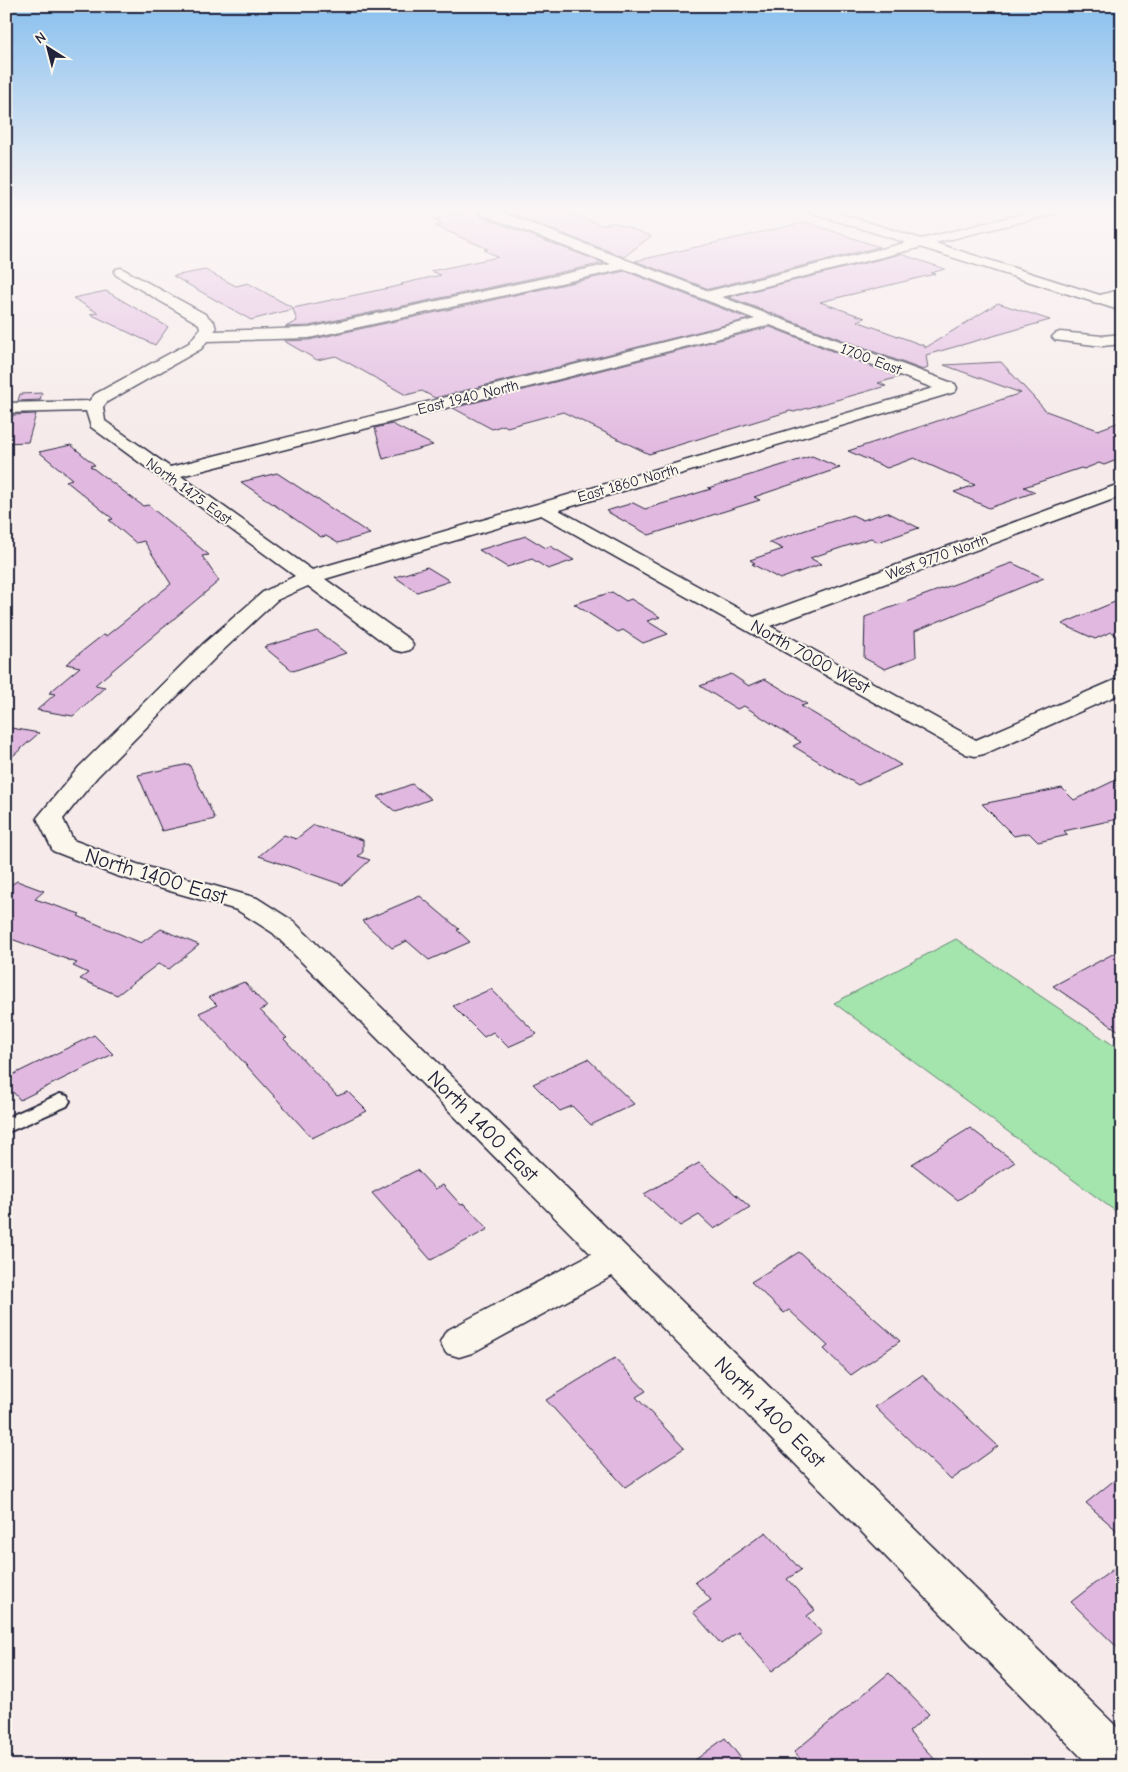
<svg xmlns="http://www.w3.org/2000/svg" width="1128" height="1772" viewBox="0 0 1128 1772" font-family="'Comic Neue',sans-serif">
	<rect width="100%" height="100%" fill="#f6eaea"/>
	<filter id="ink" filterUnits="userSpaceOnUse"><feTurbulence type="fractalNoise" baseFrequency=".02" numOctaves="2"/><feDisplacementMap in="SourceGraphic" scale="10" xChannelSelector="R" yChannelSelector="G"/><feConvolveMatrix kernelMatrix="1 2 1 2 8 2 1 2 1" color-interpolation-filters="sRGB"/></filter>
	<g filter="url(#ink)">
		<path fill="#a4e4ad" stroke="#638374" d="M956,939L1122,1051V1216L834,1003Z"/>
		<g fill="#e1b8e0" stroke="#22223b">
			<path d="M498,209H558L602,225L614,222L651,236L624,257Z"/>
			<path d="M477,210L480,216L604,263L309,326L285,327L297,321L293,309L251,320L173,276L205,270L236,286L248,283L293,308L403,285L401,284L441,275L431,271L498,257L484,250L488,249L435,226L442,225L437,223L441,222L434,219Z"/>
			<path d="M806,222L879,247L709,289L635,261Z"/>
			<path d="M901,254L945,269L931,273L935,274L820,302L865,318L857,321L925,346V348L998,303L1050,320L926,355L928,368L923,370L728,297Z"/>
			<path d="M625,271L749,319L435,398L422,391L406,395L336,356L317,360L284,341L309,340Z"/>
			<path d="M106,291L168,327L155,345L90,314L98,313L73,298Z"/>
			<path d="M770,327L899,377L878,383L886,386L794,412L790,411L649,454L563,412L507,427L504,425L492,429L453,408Z"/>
			<path d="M1001,362L1046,411L1098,430L1122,421V458L1104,465L1099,463L1084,469L1081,468L1024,487L1035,492L989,508L954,492L975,485L914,458L887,468L848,451L1021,393L944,365Z"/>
			<path d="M42,393L40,400L18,401L20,394Z"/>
			<path d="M36,414L28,442L6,443V433L13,415Z"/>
			<path d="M392,424L433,445L383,459L375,428Z"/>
			<path d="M71,445L95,465L90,466L143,506L148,505L209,555L202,556L219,581L95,685L105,687L73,716L37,710L55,694L49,693L80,667L66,664L103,635L106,636L171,584L144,541L136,543L109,520L113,519L66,481L72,479L39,452Z"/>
			<path d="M812,456L840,468L754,497L760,500L649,535L606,511L633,503L645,509L711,489L708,488Z"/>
			<path d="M277,473L349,520L370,534L338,543L326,536L321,537L241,482Z"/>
			<path d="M887,512L919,528L878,542L871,538L810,558L821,564L780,579L752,564L755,563L750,560L783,549L769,542L852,515L863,520Z"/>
			<path d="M526,536L546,548L550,546L574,560L548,569L532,559L507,567L479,550Z"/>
			<path d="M1012,563L1044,578L915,631L916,657L885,669L864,658L865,617Z"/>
			<path d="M427,567L450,581L417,592L395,577Z"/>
			<path d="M612,592L626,601L631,599L660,617L647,621L668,634L643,643L623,630L618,632L574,604Z"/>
			<path d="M1122,599V637L1111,632L1095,639L1062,624Z"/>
			<path d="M317,631L346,653L293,671L264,647Z"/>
			<path d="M731,674L749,686L765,679L807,704L801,706L901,765L858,785L793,746L801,742L744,706L737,709L700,686Z"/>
			<path d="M6,727L39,733L6,762Z"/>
			<path d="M189,764L215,819L162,831L138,775Z"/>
			<path d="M1122,777V818L1064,831L1068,835L1038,842L1029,833L1014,836L982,804L1062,788L1074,800Z"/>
			<path d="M412,784L431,799L396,812L377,797Z"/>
			<path d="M314,825L363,840V852L358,856L370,860L343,885L259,856L284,835L296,839Z"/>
			<path d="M17,881L44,891L35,899L80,914L78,916L141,943L161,929L199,945L169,969L158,964L117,995L80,979L88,973L73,966L77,963L6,937V888Z"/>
			<path d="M420,896L459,929L457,930L470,942L429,960L407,941L392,948L362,921Z"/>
			<path d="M1122,949V1033L1053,986Z"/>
			<path d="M244,982L267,1007L260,1010L287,1038L284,1039L337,1096L348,1092L367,1111L312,1138L199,1013L217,1005L209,997Z"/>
			<path d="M491,989L537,1034L508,1047L493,1032L484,1037L453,1006Z"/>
			<path d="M94,1035L113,1054L20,1100L6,1084V1078Z"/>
			<path d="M588,1059L634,1104L591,1125L572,1106L560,1111L533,1084Z"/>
			<path d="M970,1128L1015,1162L958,1200L912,1164Z"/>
			<path d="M699,1163L750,1207L714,1229L699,1215L680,1226L644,1194Z"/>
			<path d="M417,1170L435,1189L443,1185L461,1205L464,1204L488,1229L431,1260L372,1193Z"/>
			<path d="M799,1252L900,1341L851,1375L824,1349L828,1346L789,1310L784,1313L751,1282Z"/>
			<path d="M615,1358L646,1391L636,1397L684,1448L625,1487L546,1400Z"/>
			<path d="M922,1375L998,1446L951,1480L875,1407Z"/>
			<path d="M1122,1474V1535L1086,1503Z"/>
			<path d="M766,1532L801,1570L787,1579L815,1610L807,1616L822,1633L772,1671L738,1632L721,1644L693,1612L711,1600L695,1582Z"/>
			<path d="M1122,1562V1652L1071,1602Z"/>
			<path d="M889,1673L929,1714L909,1732L941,1766H806L794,1752Z"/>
			<path d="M725,1738L747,1766H687Z"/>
		</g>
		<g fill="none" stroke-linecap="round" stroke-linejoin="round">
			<defs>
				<path id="lane" d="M60,1094L67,1096L70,1101L67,1106L6,1133V1118Z"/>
				<g id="street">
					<path d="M480,209H492L709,291L921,239L926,240L928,243L926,246L722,297L955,384L957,388L955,392L559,510L754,617L1122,483V496L770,626L976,740L1122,677V693L984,754L975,756L966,754L541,515L325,579L410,640L413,645L410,650L402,652L394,650L308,586L277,600L219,654L97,777L63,819L73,840L137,864L257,898L293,921L1122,1732V1766H1090L612,1276L472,1353L459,1357L446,1353L440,1342L446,1331L591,1254L273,933L237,910L117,876L53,851L37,818L79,767L203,644L263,592L295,576L91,427L86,411L6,413V403L89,401L95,394L189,343L200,329L199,324L116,275L114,272L116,269L121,268L205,314L214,322L216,329L214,331L309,328L611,264L481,214L479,211ZM625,269L755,319L170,467L105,421L103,407L107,402L201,349L207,341L309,338ZM770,325L933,388L312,570L181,476Z"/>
					<path d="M1122,289V298L1098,304L1093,303L1091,300L1093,297Z"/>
					<path d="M1060,332L1102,336L1122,334V344L1102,346L1055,340L1052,337L1055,334Z"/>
				</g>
				<path id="secondary" d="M807,209H826L921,239L1042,209H1064L1062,212L935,243L1122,302V311L809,212Z"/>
			</defs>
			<use href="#lane" stroke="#22223b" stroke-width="4"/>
			<use href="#street" stroke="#22223b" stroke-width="3"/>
			<use href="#secondary" stroke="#22223b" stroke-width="3"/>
			<use href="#lane" fill="#fbf7ec" fill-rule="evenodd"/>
			<use href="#street" fill="#fbf7ec" fill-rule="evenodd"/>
			<use href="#secondary" fill="#fbf7ec" fill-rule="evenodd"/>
		</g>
	</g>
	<linearGradient id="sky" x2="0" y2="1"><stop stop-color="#88bfee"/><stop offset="0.46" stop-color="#fbf6f6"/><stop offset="1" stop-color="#fbf6f6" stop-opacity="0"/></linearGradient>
	<rect width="1128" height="457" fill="url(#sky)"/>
	<g text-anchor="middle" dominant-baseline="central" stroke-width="4" stroke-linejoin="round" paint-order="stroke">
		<g font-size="15" fill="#22223b" stroke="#fbf7ec">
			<text transform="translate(871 359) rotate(21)">1700 East</text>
			<text transform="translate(468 397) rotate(-14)">East 1940 North</text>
			<text transform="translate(628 483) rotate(-16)">East 1860 North</text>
			<text transform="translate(189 491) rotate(36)">North 1475 East</text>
			<text transform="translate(937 557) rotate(-20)">West 9770 North</text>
		</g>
		<g font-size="18" fill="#22223b" stroke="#fbf7ec">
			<text transform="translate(810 657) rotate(29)">North 7000 West</text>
		</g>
		<g font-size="21" fill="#22223b" stroke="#fbf7ec">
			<text transform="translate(156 876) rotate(17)">North 1400 East</text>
			<text transform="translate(483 1126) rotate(45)">North 1400 East</text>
			<text transform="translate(770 1412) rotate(45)">North 1400 East</text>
		</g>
	</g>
	<rect width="1128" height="1772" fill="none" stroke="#fbf7ec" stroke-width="25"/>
	<rect x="12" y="12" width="1103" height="1747" fill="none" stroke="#22223b" stroke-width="2" filter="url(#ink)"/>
	<g transform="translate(48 48) rotate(324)" stroke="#fbf7ec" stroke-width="4" paint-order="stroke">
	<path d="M0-4L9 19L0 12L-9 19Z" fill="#22223b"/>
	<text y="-8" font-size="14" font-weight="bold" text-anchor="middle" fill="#22223b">N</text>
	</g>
</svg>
